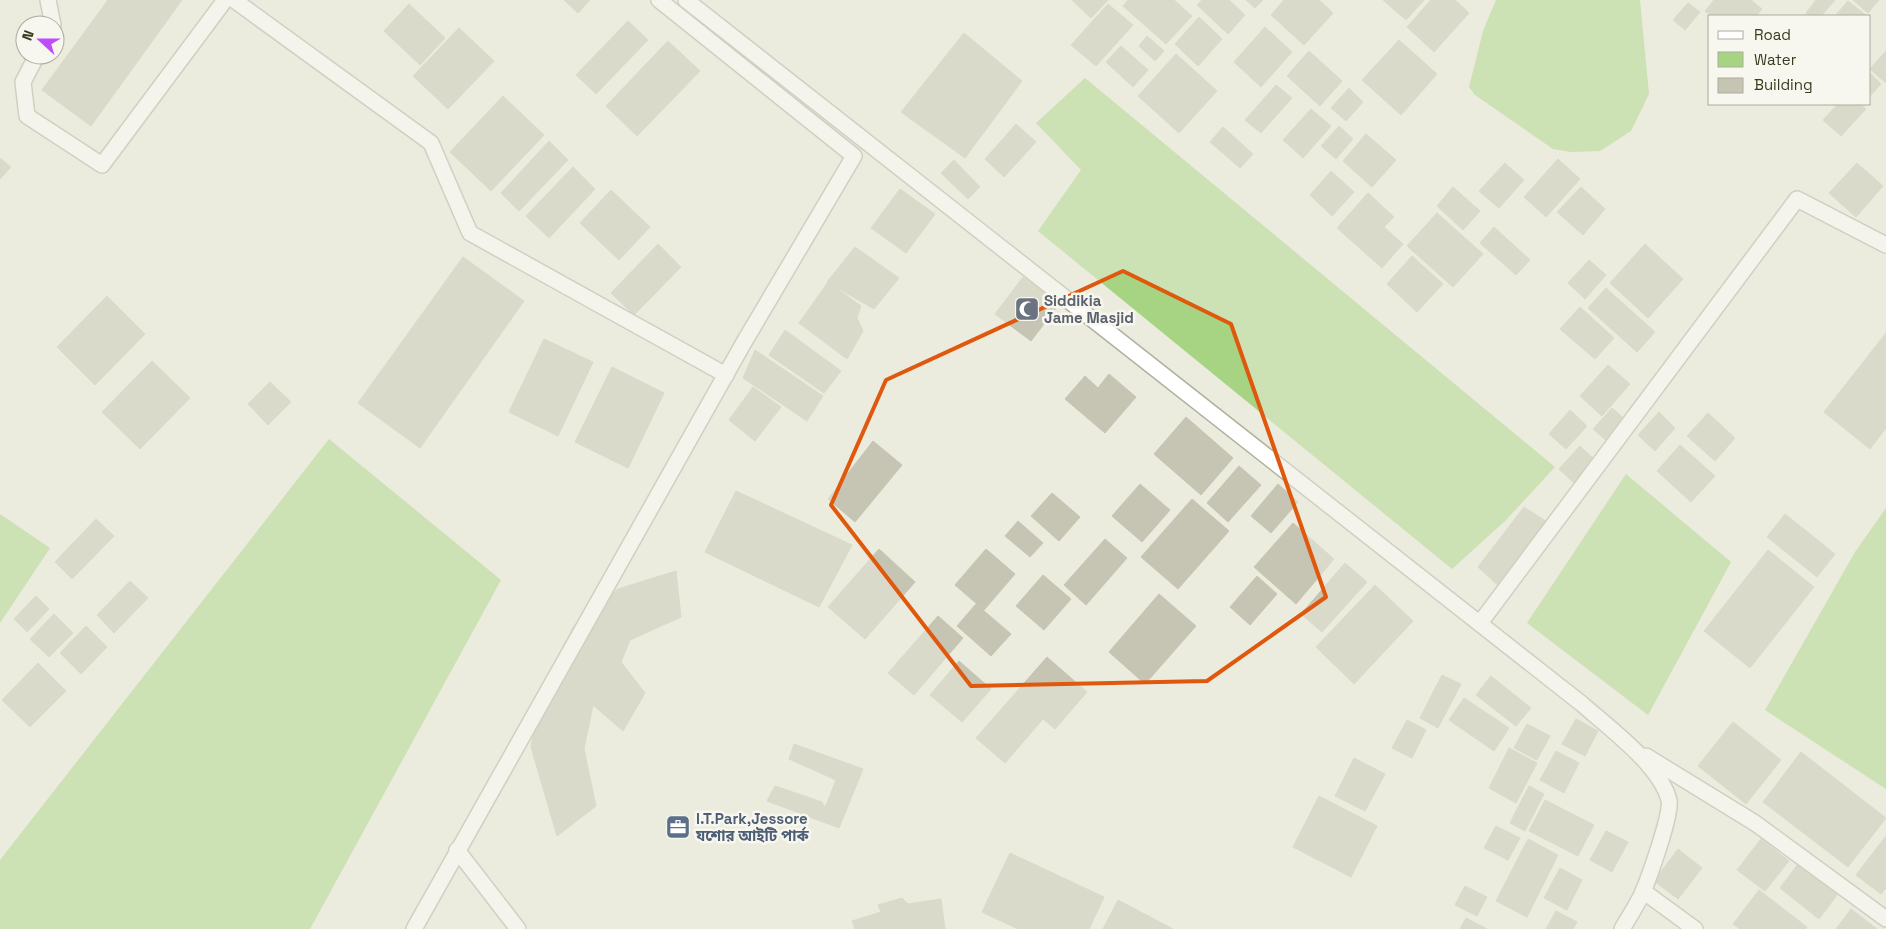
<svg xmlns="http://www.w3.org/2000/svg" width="1886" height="929" viewBox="0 0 1886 929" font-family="'Space Grotesk','Noto Sans Bengali',sans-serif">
	<rect width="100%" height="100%" fill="#ebebde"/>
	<g fill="#a6d482">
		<path d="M1496,0H1640L1649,94L1631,131L1600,151L1571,152L1553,149L1475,95L1469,87L1483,31Z"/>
		<path d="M1085,78L1555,467L1505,521L1452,569L1038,231L1081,170L1036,123Z"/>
		<path d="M329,439L501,580L310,929H0V860Z"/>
		<path d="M1626,474L1731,562L1648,715L1527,623Z"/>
		<path d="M1886,508V789L1765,710L1855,552Z"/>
		<path d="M0,514L50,548L0,623Z"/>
	</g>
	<g fill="#c6c5b4" stroke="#c5c5b0">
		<path d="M108,0H182L91,126L42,90Z"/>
		<path d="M564,0H590L578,13Z"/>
		<path d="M1072,0H1108L1091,18Z"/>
		<path d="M1128,0H1174L1192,16L1166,44L1123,6Z"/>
		<path d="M1202,0H1229L1245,15L1228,34L1197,5Z"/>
		<path d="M1246,0H1263L1255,8Z"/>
		<path d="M1284,0H1319L1333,13L1304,45L1271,15Z"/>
		<path d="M1383,0H1424L1406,20Z"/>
		<path d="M1431,0H1455L1469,13L1434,52L1407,27Z"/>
		<path d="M1714,0H1751L1762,9L1756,16H1712L1705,11Z"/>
		<path d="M1816,0H1835L1821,16H1810L1806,13Z"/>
		<path d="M1853,0H1879L1868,13Z"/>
		<path d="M1848,1L1867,16H1835Z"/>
		<path d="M1688,3L1700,12L1685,30L1673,20Z"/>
		<path d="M409,4L445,38L420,65L384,31Z"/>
		<path d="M1108,4L1133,25L1096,66L1071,45Z"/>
		<path d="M1199,17L1222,39L1198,66L1175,44Z"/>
		<path d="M628,21L648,40L596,94L576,75Z"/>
		<path d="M1265,27L1292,52L1261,87L1234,62Z"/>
		<path d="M459,28L494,61L448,109L413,76Z"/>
		<path d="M964,33L1022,81L965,158L901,112Z"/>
		<path d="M1147,36L1164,51L1155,61L1139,46Z"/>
		<path d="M1399,40L1437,74L1401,115L1362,80Z"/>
		<path d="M668,41L700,71L637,136L606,106Z"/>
		<path d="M1121,46L1148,70L1133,87L1106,62Z"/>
		<path d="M1309,51L1342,81L1320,106L1287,76Z"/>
		<path d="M1886,51V83L1870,69Z"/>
		<path d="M1176,54L1217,91L1179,133L1138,96Z"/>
		<path d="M1870,73L1881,84L1870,96Z"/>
		<path d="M1276,85L1292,98L1261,133L1245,120Z"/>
		<path d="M1349,88L1363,102L1346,121L1331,108Z"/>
		<path d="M503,96L544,135L491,191L450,152Z"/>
		<path d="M1838,104H1860L1866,109L1841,136L1823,120Z"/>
		<path d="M1311,109L1331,126L1303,158L1283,140Z"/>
		<path d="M1016,124L1036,142L1004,177L985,159Z"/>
		<path d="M1339,126L1353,139L1336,159L1321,146Z"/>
		<path d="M1223,127L1253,154L1240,168L1210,142Z"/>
		<path d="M1366,134L1396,160L1372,187L1343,161Z"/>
		<path d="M549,141L568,160L519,211L501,193Z"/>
		<path d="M0,158L11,167L0,179Z"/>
		<path d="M1558,159L1580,179L1546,217L1524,197Z"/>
		<path d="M954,160L980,187L968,199L941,173Z"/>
		<path d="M1505,163L1524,180L1499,208L1479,191Z"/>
		<path d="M1857,163L1883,186L1856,217L1829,193Z"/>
		<path d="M573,167L595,189L549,238L526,216Z"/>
		<path d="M1331,171L1354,192L1332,216L1310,195Z"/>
		<path d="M1453,187L1480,211L1463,230L1437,206Z"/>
		<path d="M1581,187L1605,209L1583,235L1557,212Z"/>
		<path d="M900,189L935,214L906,253L871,228Z"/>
		<path d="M611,190L650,227L619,260L580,223Z"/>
		<path d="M1368,193L1394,217L1384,227L1403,244L1382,268L1337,228Z"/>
		<path d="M1437,213L1483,254L1453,287L1407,246Z"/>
		<path d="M1494,227L1530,260L1516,275L1480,243Z"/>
		<path d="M658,244L681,267L634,315L611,293Z"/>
		<path d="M1645,244L1683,279L1648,318L1610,283Z"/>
		<path d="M855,247L899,278L874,309L827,282Z"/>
		<path d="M1412,256L1443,284L1417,312L1387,284Z"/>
		<path d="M463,257L524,301L420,448L358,403Z"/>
		<path d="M1589,260L1606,275L1585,299L1568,283Z"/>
		<path d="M1023,277L1059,304L1031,341L995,314Z"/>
		<path d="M828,282L861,306L857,318L863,331L847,359L799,323Z"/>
		<path d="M1606,288L1655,332L1637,352L1588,308Z"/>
		<path d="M107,296L145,334L95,385L57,347Z"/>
		<path d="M1580,307L1614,338L1595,359L1560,329Z"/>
		<path d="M785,330L841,371L824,393L769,355Z"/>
		<path d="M1886,333V428L1870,449L1824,412Z"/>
		<path d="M544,339L593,362L558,436L509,412Z"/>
		<path d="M755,350L823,396L807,421L743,378Z"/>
		<path d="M152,361L190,398L140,449L102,412Z"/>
		<path d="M1608,365L1630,384L1602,416L1580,396Z"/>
		<path d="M612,367L664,393L628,468L575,442Z"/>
		<path d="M1109,374L1136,397L1105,433L1065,399L1085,376L1098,388Z"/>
		<path d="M270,382L291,402L268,425L248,404Z"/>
		<path d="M753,387L781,407L755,441L729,420Z"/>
		<path d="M1612,408L1627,421L1608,442L1593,429Z"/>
		<path d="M1570,410L1587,426L1566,449L1549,434Z"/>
		<path d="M1659,412L1675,428L1655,451L1638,435Z"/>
		<path d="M1708,413L1735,438L1715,461L1687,436Z"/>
		<path d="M1186,417L1233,458L1201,495L1154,454Z"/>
		<path d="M873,441L902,465L855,522L828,499Z"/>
		<path d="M1680,445L1715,476L1691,502L1657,471Z"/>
		<path d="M1580,446L1597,462L1576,485L1559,469Z"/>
		<path d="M1239,466L1261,485L1228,522L1207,503Z"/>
		<path d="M1140,484L1170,510L1142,542L1112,516Z"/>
		<path d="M1278,484L1298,502L1271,533L1251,516Z"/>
		<path d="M736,491L852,545L819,607L705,552Z"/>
		<path d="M1052,493L1080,517L1059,541L1031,516Z"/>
		<path d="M1192,499L1229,531L1178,589L1141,557Z"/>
		<path d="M1524,507L1549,523L1501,588L1478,567Z"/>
		<path d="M1785,514L1835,554L1817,577L1767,537Z"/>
		<path d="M96,519L114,536L72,579L55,562Z"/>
		<path d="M1018,521L1043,543L1030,557L1005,536Z"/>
		<path d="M1293,523L1334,559L1296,604L1254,567Z"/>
		<path d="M1105,539L1127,558L1086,605L1064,585Z"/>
		<path d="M879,549L915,582L865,639L828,607Z"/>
		<path d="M986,549L1015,574L984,610L955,585Z"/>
		<path d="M1768,550L1814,587L1750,668L1704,631Z"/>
		<path d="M1345,563L1367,582L1322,632L1301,614Z"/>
		<path d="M676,571L681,617L630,640L621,662L645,693L623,731L593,705L584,749L596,806L557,836L531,747L540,691L574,626L618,589Z"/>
		<path d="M1043,575L1071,599L1044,630L1016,606Z"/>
		<path d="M1257,576L1277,594L1250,625L1230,607Z"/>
		<path d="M130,581L148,598L114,633L97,615Z"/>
		<path d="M1375,585L1413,621L1354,684L1316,647Z"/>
		<path d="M1159,594L1196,626L1145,684L1109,652Z"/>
		<path d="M36,596L49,609L27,632L14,619Z"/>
		<path d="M976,604L1011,634L991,656L957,626Z"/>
		<path d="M54,614L73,633L49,657L30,639Z"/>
		<path d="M938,616L963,638L914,695L888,673Z"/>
		<path d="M86,626L107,647L81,674L60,653Z"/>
		<path d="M1047,657L1087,692L1055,729L1043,719L1005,763L976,738Z"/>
		<path d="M959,661L991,689L962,722L930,695Z"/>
		<path d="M38,663L66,691L30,727L2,700Z"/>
		<path d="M1442,675L1461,684L1438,728L1420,718Z"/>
		<path d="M1491,676L1531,708L1516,726L1476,695Z"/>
		<path d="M1464,698L1509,728L1494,751L1449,720Z"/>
		<path d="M1576,719L1598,731L1585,756L1562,744Z"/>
		<path d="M1407,720L1426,730L1412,758L1392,748Z"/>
		<path d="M1733,722L1781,760L1746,804L1698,766Z"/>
		<path d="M1527,724L1550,736L1537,760L1514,748Z"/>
		<path d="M794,744L863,769L839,828L767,801L775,786L822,802L825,808L836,780L789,759Z"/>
		<path d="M1509,748L1537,763L1516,803L1489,788Z"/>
		<path d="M1556,751L1579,763L1564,793L1540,780Z"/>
		<path d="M1801,752L1886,818L1848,867L1763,802Z"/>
		<path d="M1354,758L1385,774L1365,811L1335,796Z"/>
		<path d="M1529,786L1544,794L1525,831L1510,823Z"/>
		<path d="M1319,796L1377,826L1351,877L1293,847Z"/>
		<path d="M1545,800L1594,825L1578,856L1529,831Z"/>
		<path d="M1496,826L1520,838L1508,860L1484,848Z"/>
		<path d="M1606,831L1628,842L1612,872L1590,860Z"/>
		<path d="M1886,836V888L1881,894L1856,875Z"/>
		<path d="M1528,839L1558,855L1527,917L1496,901Z"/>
		<path d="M1761,839L1789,861L1765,891L1737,870Z"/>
		<path d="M1678,849L1702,868L1678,899L1654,881Z"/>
		<path d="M1010,853L1104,897L1089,929H1018L982,912Z"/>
		<path d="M1798,864L1837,895L1819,919L1780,888Z"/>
		<path d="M1560,868L1582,880L1567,910L1544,898Z"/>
		<path d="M1465,886L1487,897L1477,916L1455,905Z"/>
		<path d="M1759,890L1807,927L1806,929H1740L1733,924Z"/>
		<path d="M902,898L908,904L941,899L945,929H855L852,921L881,912L878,905Z"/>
		<path d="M1118,900L1173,929H1103Z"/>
		<path d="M1851,909L1877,929H1836Z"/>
		<path d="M1556,911L1577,922L1573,929H1546Z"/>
		<path d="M1466,918L1487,929H1460Z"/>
	</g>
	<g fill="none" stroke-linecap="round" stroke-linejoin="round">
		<defs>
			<g id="minor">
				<path d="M48,0L53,25"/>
				<path d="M234,0L431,143L470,233L726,375"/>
				<path d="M686,0L1582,704C1609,728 1660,765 1669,800C1672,814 1649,877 1643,892C1637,905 1629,917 1622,929"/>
				<path d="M37,55L23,82L27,116L102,165L225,0"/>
				<path d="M1480,623L1797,199L1886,245"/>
				<path d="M1646,756L1755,823L1886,919"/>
				<path d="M457,850L518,929"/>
				<path d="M1643,891L1695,929"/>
				<path d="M414,929L743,344L854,156L659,0"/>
			</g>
		</defs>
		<use href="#minor" stroke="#aeb09d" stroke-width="18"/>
		<use href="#minor" stroke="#fff" stroke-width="15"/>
	</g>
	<path d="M0 0H1886V929H0ZM1123,271L1231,324L1326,597L1207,681L971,686L831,505L886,380Z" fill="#ebebde" fill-opacity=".55" fill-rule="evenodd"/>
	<path fill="none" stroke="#df580d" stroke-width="4" stroke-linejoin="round" d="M1123,271L1231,324L1326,597L1207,681L971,686L831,505L886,380Z"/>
	<defs>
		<symbol id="mosque-square" viewBox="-11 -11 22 22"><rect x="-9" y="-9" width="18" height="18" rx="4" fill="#6b7280" stroke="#f7f7ef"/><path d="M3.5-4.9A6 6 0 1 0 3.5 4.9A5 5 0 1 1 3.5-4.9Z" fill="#fff"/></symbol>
		<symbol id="office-square" viewBox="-11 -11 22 22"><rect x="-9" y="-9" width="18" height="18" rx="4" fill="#5c6f8a" stroke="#f7f7ef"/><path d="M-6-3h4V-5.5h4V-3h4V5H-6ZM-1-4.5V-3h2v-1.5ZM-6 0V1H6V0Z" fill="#fff"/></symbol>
	</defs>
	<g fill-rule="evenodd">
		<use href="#mosque-square" x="1013" y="295" width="28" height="28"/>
		<use href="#office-square" x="664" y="813" width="28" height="28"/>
	</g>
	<g text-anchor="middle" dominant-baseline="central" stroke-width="5" stroke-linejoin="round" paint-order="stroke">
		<g font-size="15" font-weight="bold" fill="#5b616d" stroke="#f7f7ef" text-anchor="start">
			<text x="1044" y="300">Siddikia<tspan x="1044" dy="17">Jame Masjid</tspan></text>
		</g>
		<g font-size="15" font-weight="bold" fill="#4e5e75" stroke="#f7f7ef" text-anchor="start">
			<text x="696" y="818">I.T.Park,Jessore<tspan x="696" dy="17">যশোর আইটি পার্ক</tspan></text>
		</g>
	</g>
	<rect x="1708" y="15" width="162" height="90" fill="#f7f7ef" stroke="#abac9c"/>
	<rect x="1718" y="31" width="25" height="8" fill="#ffffff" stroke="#abac9c"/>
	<text x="1754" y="40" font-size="15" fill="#383c1f">Road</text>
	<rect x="1718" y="52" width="25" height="15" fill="#a6d482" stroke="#abac9c"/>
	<text x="1754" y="65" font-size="15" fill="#383c1f">Water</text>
	<rect x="1718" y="78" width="25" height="15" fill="#c6c5b4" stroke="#abac9c"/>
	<text x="1754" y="90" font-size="15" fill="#383c1f">Building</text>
	<g transform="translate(40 40) rotate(291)"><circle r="24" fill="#f7f7ef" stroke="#abac9c"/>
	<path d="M0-4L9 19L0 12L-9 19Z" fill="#bf4cfb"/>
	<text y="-8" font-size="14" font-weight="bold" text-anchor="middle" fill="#383c1f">N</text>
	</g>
</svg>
